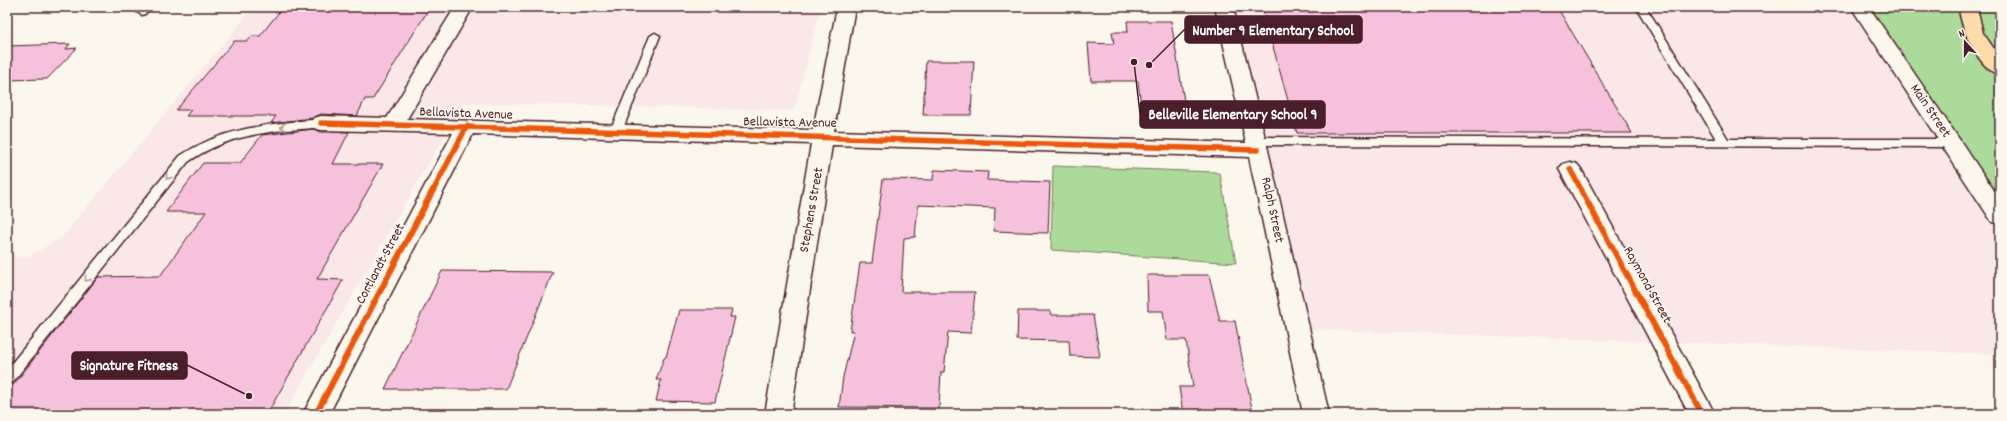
<svg xmlns="http://www.w3.org/2000/svg" width="2007" height="421" viewBox="0 0 2007 421" font-family="Dekko,sans-serif">
	<rect width="100%" height="100%" fill="#fbf7ec"/>
	<filter id="ink" filterUnits="userSpaceOnUse"><feTurbulence type="fractalNoise" baseFrequency=".025" numOctaves="2"/><feDisplacementMap in="SourceGraphic" scale="8" xChannelSelector="R" yChannelSelector="G"/><feConvolveMatrix kernelMatrix="1 2 1 2 8 2 1 2 1" color-interpolation-filters="sRGB"/></filter>
	<g filter="url(#ink)">
		<g fill="#fae7e7">
			<path d="M254,7H821L794,110L463,103L284,414H7V257L30,256L63,236Z"/>
			<path d="M1228,7H1868L2000,202V354L1298,329Z"/>
		</g>
		<g fill="#abda9a" stroke="#7a7c62">
			<path d="M1868,7H2000V202Z"/>
			<path d="M1053,166L1215,172L1220,174L1236,263L1051,250Z"/>
		</g>
		<g fill="#f6c1dc" stroke="#4a1f2b">
			<path d="M283,7H430L373,99H365L357,116L321,114L312,118L271,123L276,116H186L191,110H176L234,41H248L252,36H260Z"/>
			<path d="M1262,7H1557L1632,133H1297Z"/>
			<path d="M1127,21H1171L1185,107H1141L1138,81H1091L1088,43L1114,44L1112,32H1128Z"/>
			<path d="M70,44L66,49L77,48L47,79L7,80V46Z"/>
			<path d="M926,61H974L971,115H923Z"/>
			<path d="M314,129L321,132H349L333,164H383L317,279L343,280L267,414H7V393L98,277L160,276L206,212H166L203,163H240L262,135Z"/>
			<path d="M934,170L988,172L987,180L1050,182L1048,233L994,231L995,208L918,205L915,237L904,238L901,292H975L971,333L948,332L944,372H941L939,408L839,407L843,377L854,331H850L860,263H872L883,179L933,180Z"/>
			<path d="M442,271L553,272L506,389H385Z"/>
			<path d="M1147,275H1209L1220,321H1235L1253,414H1183L1179,387H1193L1186,340H1167L1163,311H1148Z"/>
			<path d="M679,310H732L730,317H735L715,402L656,401L661,380H656L664,358L666,357Z"/>
			<path d="M1018,311H1050L1051,315H1093L1100,357L1070,356L1069,341L1017,340Z"/>
		</g>
		<g fill="none" stroke-linecap="round" stroke-linejoin="round">
			<defs>
				<g id="lane">
					<path d="M141,7H152L145,14L142,15L137,12Z"/>
					<path d="M1636,7H1646L1728,139H1951L1957,143L1951,147L1256,145L1250,141L1256,137L1716,139Z"/>
					<path d="M655,33L660,36L622,131L620,134H612L610,131L650,36Z"/>
					<path d="M321,119L327,123L325,126C312,129 298,129 285,130C249,134 218,141 188,162L12,383L7,385V369L180,156C223,127 271,124 321,119Z"/>
				</g>
				<g id="street">
					<path d="M455,7H473L407,119L813,130L837,7H855L834,131L1246,143L1215,7H1233L1268,150L1329,414H1303L1249,157L832,145L791,414H765L811,144L473,134L329,414H303L453,133L321,130L314,128L311,123L314,118L321,116L387,118Z"/>
					<path d="M1570,162L1577,164L1581,169L1715,414H1689L1559,169L1563,164Z"/>
				</g>
				<path id="secondary" d="M1851,7H1869L2000,199V224L1992,222Z"/>
				<path id="highway" d="M1959,7H1977L1983,33L2000,57V75C1979,70 1960,27 1959,7Z"/>
			</defs>
			<use href="#lane" stroke="#4a1f2b" stroke-width="3"/>
			<use href="#street" stroke="#4a1f2b" stroke-width="3"/>
			<use href="#secondary" stroke="#4a1f2b" stroke-width="3"/>
			<use href="#highway" stroke="#4a1f2b" stroke-width="3"/>
			<use href="#lane" fill="#fbf7ec" fill-rule="evenodd"/>
			<use href="#street" fill="#fbf7ec" fill-rule="evenodd"/>
			<use href="#secondary" fill="#fbf7ec" fill-rule="evenodd"/>
			<use href="#highway" fill="#fcdcab" fill-rule="evenodd"/>
			<defs>
				<g id="cycleway-far1">
					<path d="M321,123L1258,150"/>
					<path d="M1570,169L1582,191"/>
					<path d="M433,191L467,126"/>
				</g>
				<g id="cycleway">
					<path d="M1581,190L1702,414"/>
					<path d="M316,414L433,190"/>
				</g>
			</defs>
			<use href="#cycleway-far1" stroke="#fbf7ec" stroke-width="8"/>
			<use href="#cycleway" stroke="#fbf7ec" stroke-width="9"/>
			<use href="#cycleway-far1" stroke="#e8590c" stroke-width="5.5"/>
			<use href="#cycleway" stroke="#e8590c" stroke-width="6"/>
		</g>
		<defs><path id="oneway-chevron" d="M-2-3.5L2.5 0L-2 3.5" fill="none" stroke-width="1.6" stroke-linecap="round" stroke-linejoin="round"/></defs>
		<g stroke="#ab9695">
			<use href="#oneway-chevron" transform="translate(283 127) rotate(174)"/>
			<use href="#oneway-chevron" transform="translate(168 177) rotate(128)"/>
			<use href="#oneway-chevron" transform="translate(87 279) rotate(129)"/>
		</g>
	</g>
	<g text-anchor="middle" dominant-baseline="central" stroke-width="3.5" stroke-linejoin="round" paint-order="stroke">
		<g font-size="14" fill="#4a1f2b" stroke="#fbf7ec">
			<text transform="translate(1930 111) rotate(56)">Main Street</text>
			<text transform="translate(466 114) rotate(2)">Bellavista Avenue</text>
			<text transform="translate(790 123) rotate(1)">Bellavista Avenue</text>
			<text transform="translate(812 210) rotate(-80)">Stephens Street</text>
			<text transform="translate(1272 210) rotate(78)">Ralph Street</text>
			<text transform="translate(381 264) rotate(-62)">Cortlandt Street</text>
			<text transform="translate(1647 285) rotate(61)">Raymond Street</text>
		</g>
	</g>
	<path fill="none" stroke="#4a1f2b" stroke-width="1.5" d="M1149 65L1185 29M1134 62L1140 114M249 396L187 365"/>
	<g fill="#4a1f2b" stroke="#fbf7ec" stroke-width="1.5">
		<circle cx="1149" cy="65" r="4"/>
		<circle cx="1134" cy="62" r="4"/>
		<circle cx="249" cy="396" r="4"/>
	</g>
	<g fill="#4a1f2b" stroke="#4a1f2b" stroke-width="1.5">
		<rect x="1185" y="16" width="177" height="27" rx="4"/>
		<rect x="1140" y="101" width="185" height="27" rx="4"/>
		<rect x="72" y="352" width="115" height="27" rx="4"/>
	</g>
	<g font-size="15" text-anchor="middle" font-weight="bold" fill="#fff">
		<text x="1273" y="35">Number 9 Elementary School</text>
		<text x="1233" y="119">Belleville Elementary School 9</text>
		<text x="129" y="370">Signature Fitness</text>
	</g>
	<rect width="2007" height="421" fill="none" stroke="#fbf7ec" stroke-width="24"/>
	<rect x="12" y="12" width="1983" height="397" fill="none" stroke="#4a1f2b" stroke-width="1.5" filter="url(#ink)"/>
	<g transform="translate(1965 42) rotate(339)" stroke="#fbf7ec" stroke-width="3" paint-order="stroke">
	<path d="M0-3L7 15L0 10L-7 15Z" fill="#4a1f2b"/>
	<text y="-6" font-size="11" font-weight="bold" text-anchor="middle" fill="#4a1f2b">N</text>
	</g>
</svg>
